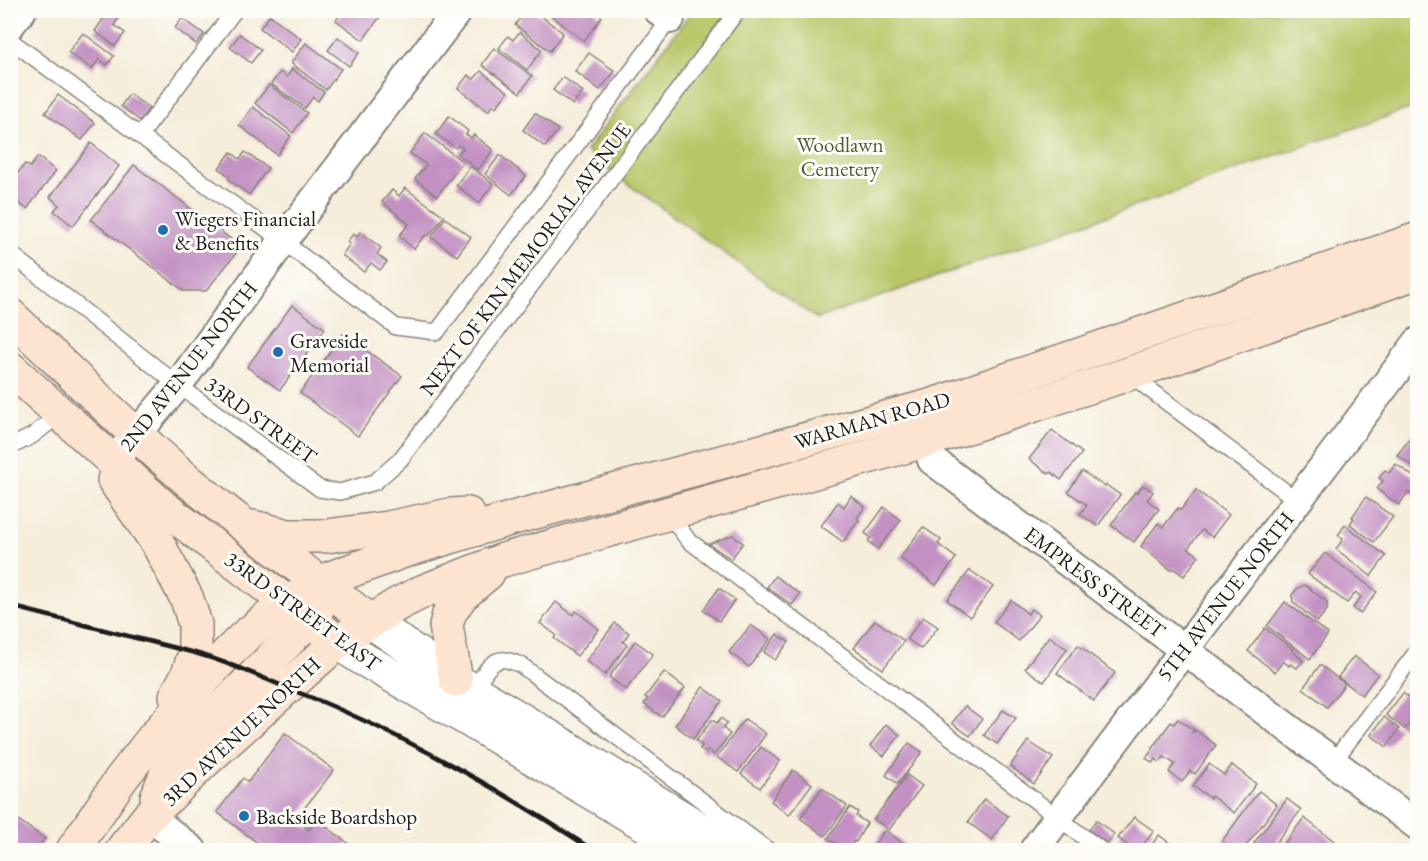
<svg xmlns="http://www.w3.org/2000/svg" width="1428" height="861" viewBox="0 0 1428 861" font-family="'EB Garamond',serif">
	<rect width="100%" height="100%" fill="#fdfcf7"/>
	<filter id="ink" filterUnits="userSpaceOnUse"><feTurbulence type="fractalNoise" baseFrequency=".0167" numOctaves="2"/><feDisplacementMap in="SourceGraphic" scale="12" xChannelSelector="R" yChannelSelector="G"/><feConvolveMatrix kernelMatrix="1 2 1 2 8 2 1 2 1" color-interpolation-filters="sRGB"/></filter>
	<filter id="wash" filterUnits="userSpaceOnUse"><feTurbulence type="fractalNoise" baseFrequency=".008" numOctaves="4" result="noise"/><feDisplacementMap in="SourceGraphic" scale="24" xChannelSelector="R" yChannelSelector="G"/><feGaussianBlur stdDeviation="1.35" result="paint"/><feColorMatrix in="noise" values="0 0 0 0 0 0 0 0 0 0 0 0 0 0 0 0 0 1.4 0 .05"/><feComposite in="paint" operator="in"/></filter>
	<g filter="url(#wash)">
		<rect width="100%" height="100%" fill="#f6edda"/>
		<path fill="#b9c668" stroke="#6a7142" stroke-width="1.5" d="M692,11H1417V106L817,319L615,175L586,151Z"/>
		<g id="blocks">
			<g fill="#c391c3">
				<path d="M94,10H125L114,25L125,33L115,46L95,31L104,18Z"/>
				<path d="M344,10H385L363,40L336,20Z"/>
				<path d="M526,10H533L563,33L550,51L515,25Z"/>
				<path d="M544,10H593L602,17L584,41Z"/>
				<path d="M270,15L301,39L292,52L260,28Z"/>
				<path d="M182,18L204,34L196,44L175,28Z"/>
				<path d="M520,32L542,50L527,70L499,48L508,36L513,40Z"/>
				<path d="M83,33L114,56L107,65L99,59L92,69L68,52Z"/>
				<path d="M240,34L261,50L251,63L230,47Z"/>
				<path d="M338,37L359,53L349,66L328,50Z"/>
				<path d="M306,43L341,69L326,90L291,63Z"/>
				<path d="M494,48L532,76L520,93L482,65Z"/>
				<path d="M589,53L615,71L600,90L575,71Z"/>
				<path d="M292,69L324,92L318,101L313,97L305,108L271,84L280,72L287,77Z"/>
				<path d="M481,71L508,92L496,107L493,105L488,111L458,88L468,75L474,79Z"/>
				<path d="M563,77L583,92L573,105L553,90Z"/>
				<path d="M269,85L307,113L293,133L255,103Z"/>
				<path d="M129,94L149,108L140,121L121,106Z"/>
				<path d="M58,95L95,123L82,140L45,113Z"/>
				<path d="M253,107L291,136L277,155L239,125Z"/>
				<path d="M535,113L558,130L545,147L523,130Z"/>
				<path d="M449,116L468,131L466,134L471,138L474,135L493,150L478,170L458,154L463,148L458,145L456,148L436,134Z"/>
				<path d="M425,133L463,162L437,196L415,179L426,165L410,153Z"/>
				<path d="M91,143L119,166L73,226L54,211L59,205L50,197Z"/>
				<path d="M231,152L240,159L245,152L268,168L249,195L228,179L230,177L219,168Z"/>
				<path d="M500,155L526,176L511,195L485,174Z"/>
				<path d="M38,157L56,171L27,209L10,197V183L25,164L30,167Z"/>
				<path d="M134,165L241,247L206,291H184L91,220Z"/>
				<path d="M470,166L493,184L479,203L456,185Z"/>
				<path d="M405,188L444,216L429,235L424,236L414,249L399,236L409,224L382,202L392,190L399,196Z"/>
				<path d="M445,218L471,237L457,256L431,237Z"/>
				<path d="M360,232L381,248L377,254L387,262L380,270L371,263L364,272L342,255L350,244L347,242L353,234L357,237Z"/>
				<path d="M292,305L325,329L280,390L247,367Z"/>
				<path d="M343,334L402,376L358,436L300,393Z"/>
				<path d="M1418,428V470L1397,455Z"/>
				<path d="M1052,430L1082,453L1061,480L1051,472L1049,474L1029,459Z"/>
				<path d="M1396,464L1418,480V488L1412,495L1408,492L1399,505L1377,489L1383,481L1379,478L1385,470L1389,473Z"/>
				<path d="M1082,471L1105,487L1106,485L1120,495L1098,526L1080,514L1087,505L1068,492Z"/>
				<path d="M1143,485L1153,492L1147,500L1159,509L1134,542L1111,525L1135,492L1137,493Z"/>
				<path d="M1196,490L1229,515L1212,537L1202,530L1188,548L1199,556L1184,576L1173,568L1171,570L1141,546L1158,523L1163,527L1178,508L1181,510Z"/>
				<path d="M851,496L865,507L857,518L859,520L843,542L821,526L838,502L844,507Z"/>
				<path d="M1366,497L1393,517L1374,542L1350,524L1354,518L1352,517Z"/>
				<path d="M884,507L901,520L878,549L868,541L871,538L865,533Z"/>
				<path d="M1345,525L1386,556L1371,576L1336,549L1343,539L1338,535Z"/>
				<path d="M923,527L941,540L938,544L956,558L936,585L900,558Z"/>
				<path d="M732,535L743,543L731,559L709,544Z"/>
				<path d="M1325,553L1377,592L1360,614L1353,608L1361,597L1356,592L1347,603L1308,574Z"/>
				<path d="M970,570L993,587L970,617L947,600Z"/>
				<path d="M775,576L800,594L792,605L767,587Z"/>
				<path d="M1305,585L1327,602V610L1317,622L1293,602L1292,595L1298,588Z"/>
				<path d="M719,588L735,600L719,621L703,610Z"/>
				<path d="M1011,600L1028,614L1031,609L1040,615L1019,641L994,622Z"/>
				<path d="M556,602L573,615L576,611L599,629L577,656L554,638L556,635L540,623Z"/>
				<path d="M1285,602L1328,634L1310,659L1267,626Z"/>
				<path d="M923,617L938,627L921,649L907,639Z"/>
				<path d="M875,620L904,641L883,669L854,648Z"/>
				<path d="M615,623L629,633L623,642L627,645L605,675L586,661Z"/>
				<path d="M751,625L770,639L749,667L729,652Z"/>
				<path d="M1265,628L1293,649L1292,650L1303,661L1297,668L1290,664L1289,666L1283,661L1275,672L1248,651Z"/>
				<path d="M777,634L789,642L775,660L764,652Z"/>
				<path d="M1049,636L1067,649L1044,682L1025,668Z"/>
				<path d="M635,641L653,654L626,690L609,677Z"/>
				<path d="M1078,645L1115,673L1094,701L1057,673Z"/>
				<path d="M1354,656L1378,674L1362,695L1338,677Z"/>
				<path d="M1320,665L1345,684L1327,707L1303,688Z"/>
				<path d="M664,672L685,688L662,717L644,704L648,699L645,697Z"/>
				<path d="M703,687L722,701L693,739L675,725Z"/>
				<path d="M1403,693L1418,704V712L1405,729L1386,715Z"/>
				<path d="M965,706L982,719L970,736L952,723Z"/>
				<path d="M1003,710L1016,718L997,744L984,735Z"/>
				<path d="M1384,717L1399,729L1387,747L1371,735Z"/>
				<path d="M721,718L727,723L723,728L730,734L714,755L708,750L706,753L700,749L702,746L696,741L712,720L717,723Z"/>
				<path d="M745,719L766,734L738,772L717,757Z"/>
				<path d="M1178,719L1194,730L1192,732H1194L1195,730L1216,745L1195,774L1190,771L1182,782L1169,772L1175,764L1164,757L1160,762L1156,759L1153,763L1146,758L1153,749L1152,748L1171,722L1174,724Z"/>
				<path d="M886,724L900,735L884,756L870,746Z"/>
				<path d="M285,733L334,770L296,819L309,830L317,820L348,843L342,850H267L217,812L243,778L248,782Z"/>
				<path d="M1028,741L1053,758L1034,784L1010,766Z"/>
				<path d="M909,743L922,752L898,784L886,775Z"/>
				<path d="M761,747L780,761L760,788L741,774Z"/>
				<path d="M1209,764L1224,775L1232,765L1256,784L1234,813L1211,796L1210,798L1193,786Z"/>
				<path d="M793,770L812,784L789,815L771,801Z"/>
				<path d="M907,775L922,786L889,830L874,819Z"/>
				<path d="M822,788L847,806L825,836L800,818Z"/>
				<path d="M1259,791L1277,805L1243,850H1234L1222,841Z"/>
				<path d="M984,799L1008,816L992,840L968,822Z"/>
				<path d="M1287,799L1301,810L1270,850H1264L1254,843Z"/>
				<path d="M850,807L858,812L856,816L867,823L856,842L854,841L847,850H846L828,838Z"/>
				<path d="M10,817H14L45,839L36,850H10Z"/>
				<path d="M1134,817L1154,831L1139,850H1134L1118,838Z"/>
				<path d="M1304,818L1346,850H1279Z"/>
				<path d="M1096,820L1114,834L1107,844L1089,830Z"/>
				<path d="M885,830L905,845L901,850H870Z"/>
				<path d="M1159,835L1172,845L1168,850H1148Z"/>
			</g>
		</g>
	</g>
	<g filter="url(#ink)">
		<use href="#blocks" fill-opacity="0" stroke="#89847b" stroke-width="1.5"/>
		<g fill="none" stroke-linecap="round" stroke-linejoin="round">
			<defs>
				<g id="service">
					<path d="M10,40L268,230L396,327L437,332L674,14"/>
					<path d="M140,136L235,10"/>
					<path d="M10,253L178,385L320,489L340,492L375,482L400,460L738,10"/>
					<path d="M1131,373L1145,386L1298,501"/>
					<path d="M10,447L32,436L60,414"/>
					<path d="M669,514L688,540L1101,850"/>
					<path d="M474,691C481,679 490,657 506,660C511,661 516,663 521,665L768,850"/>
					<path d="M1333,762L1418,650"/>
				</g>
				<g id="minor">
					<path d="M658,10L670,19"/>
					<path d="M10,25L22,10"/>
					<path d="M928,440L932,460L1418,826"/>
					<path d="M113,462L178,385L283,241L458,10"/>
					<path d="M149,816L192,850"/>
					<path d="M1034,850C1160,679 1290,512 1418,342"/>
				</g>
				<g id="tertiary">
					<path d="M370,621L456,680L735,850"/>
					<path d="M338,642L363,659L467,719L688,850"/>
				</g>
				<g id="secondary">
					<path d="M10,315C68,370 124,426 185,478C244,528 308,573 370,621"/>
					<path d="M10,368L162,506L338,642"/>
					<path d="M114,480L158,544L187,599L195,624V653L188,674L176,696"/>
					<path d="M253,527L288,536H326L388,528L450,515L468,514"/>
					<path d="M456,680L446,626L449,614L461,596L488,573"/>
					<path d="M157,797L170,765L185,746L309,620L316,612L320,601"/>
					<path d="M73,850L121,779L154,737L221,660L244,637L270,616L320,582L401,552L513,518L930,406L1418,239"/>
					<path d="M122,850L149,816L205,761L338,642L398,604L424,591L503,560L928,440L1131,373L1418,272"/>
				</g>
			</defs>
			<use href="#service" stroke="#89847b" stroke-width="18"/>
			<use href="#minor" stroke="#89847b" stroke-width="32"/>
			<use href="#tertiary" stroke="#89847b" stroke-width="36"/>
			<use href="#secondary" stroke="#89847b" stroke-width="36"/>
			<use href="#service" stroke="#fff" stroke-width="15"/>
			<use href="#minor" stroke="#fff" stroke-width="28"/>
			<use href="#tertiary" stroke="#fff" stroke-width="33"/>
			<use href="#secondary" stroke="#fde4d1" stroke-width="33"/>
			<path stroke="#1c1c1c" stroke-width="4.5" d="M10,606L195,653C231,663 263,678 297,692C313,698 328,704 343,711C431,750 513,798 593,850"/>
		</g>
	</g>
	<g fill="#1f6fb2" stroke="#fdfcf7" stroke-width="2">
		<circle cx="163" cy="230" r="6"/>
		<circle cx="278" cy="352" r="6"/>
		<circle cx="244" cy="816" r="6"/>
	</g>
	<g text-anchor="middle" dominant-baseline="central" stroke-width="6" stroke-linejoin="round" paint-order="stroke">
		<g font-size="21" fill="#535837" stroke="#fdfcf7">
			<text x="840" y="144">Woodlawn<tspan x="840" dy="24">Cemetery</tspan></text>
		</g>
		<g font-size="21" fill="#1c1c1c" stroke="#fdfcf7" text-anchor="start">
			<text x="175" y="218">Wiegers Financial<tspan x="175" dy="24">&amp; Benefits</tspan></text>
			<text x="290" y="340">Graveside<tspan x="290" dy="24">Memorial</tspan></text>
			<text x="256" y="816">Backside Boardshop</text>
		</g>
		<g font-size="21" fill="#1c1c1c" stroke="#fdfcf7">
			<text transform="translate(525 259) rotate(-53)">NEXT OF KIN MEMORIAL AVENUE</text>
			<text transform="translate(188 366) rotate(-52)">2ND AVENUE NORTH</text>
			<text transform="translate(261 420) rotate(36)">33RD STREET</text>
			<text transform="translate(872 420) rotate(-16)">WARMAN ROAD</text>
			<text transform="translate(1095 582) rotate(37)">EMPRESS STREET</text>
			<text transform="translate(1225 596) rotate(-52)">5TH AVENUE NORTH</text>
			<text transform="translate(303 611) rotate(36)">33RD STREET EAST</text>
			<text transform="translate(241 731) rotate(-43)">3RD AVENUE NORTH</text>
		</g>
	</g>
	<rect width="1428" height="861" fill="none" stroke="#fdfcf7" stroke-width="36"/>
</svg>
